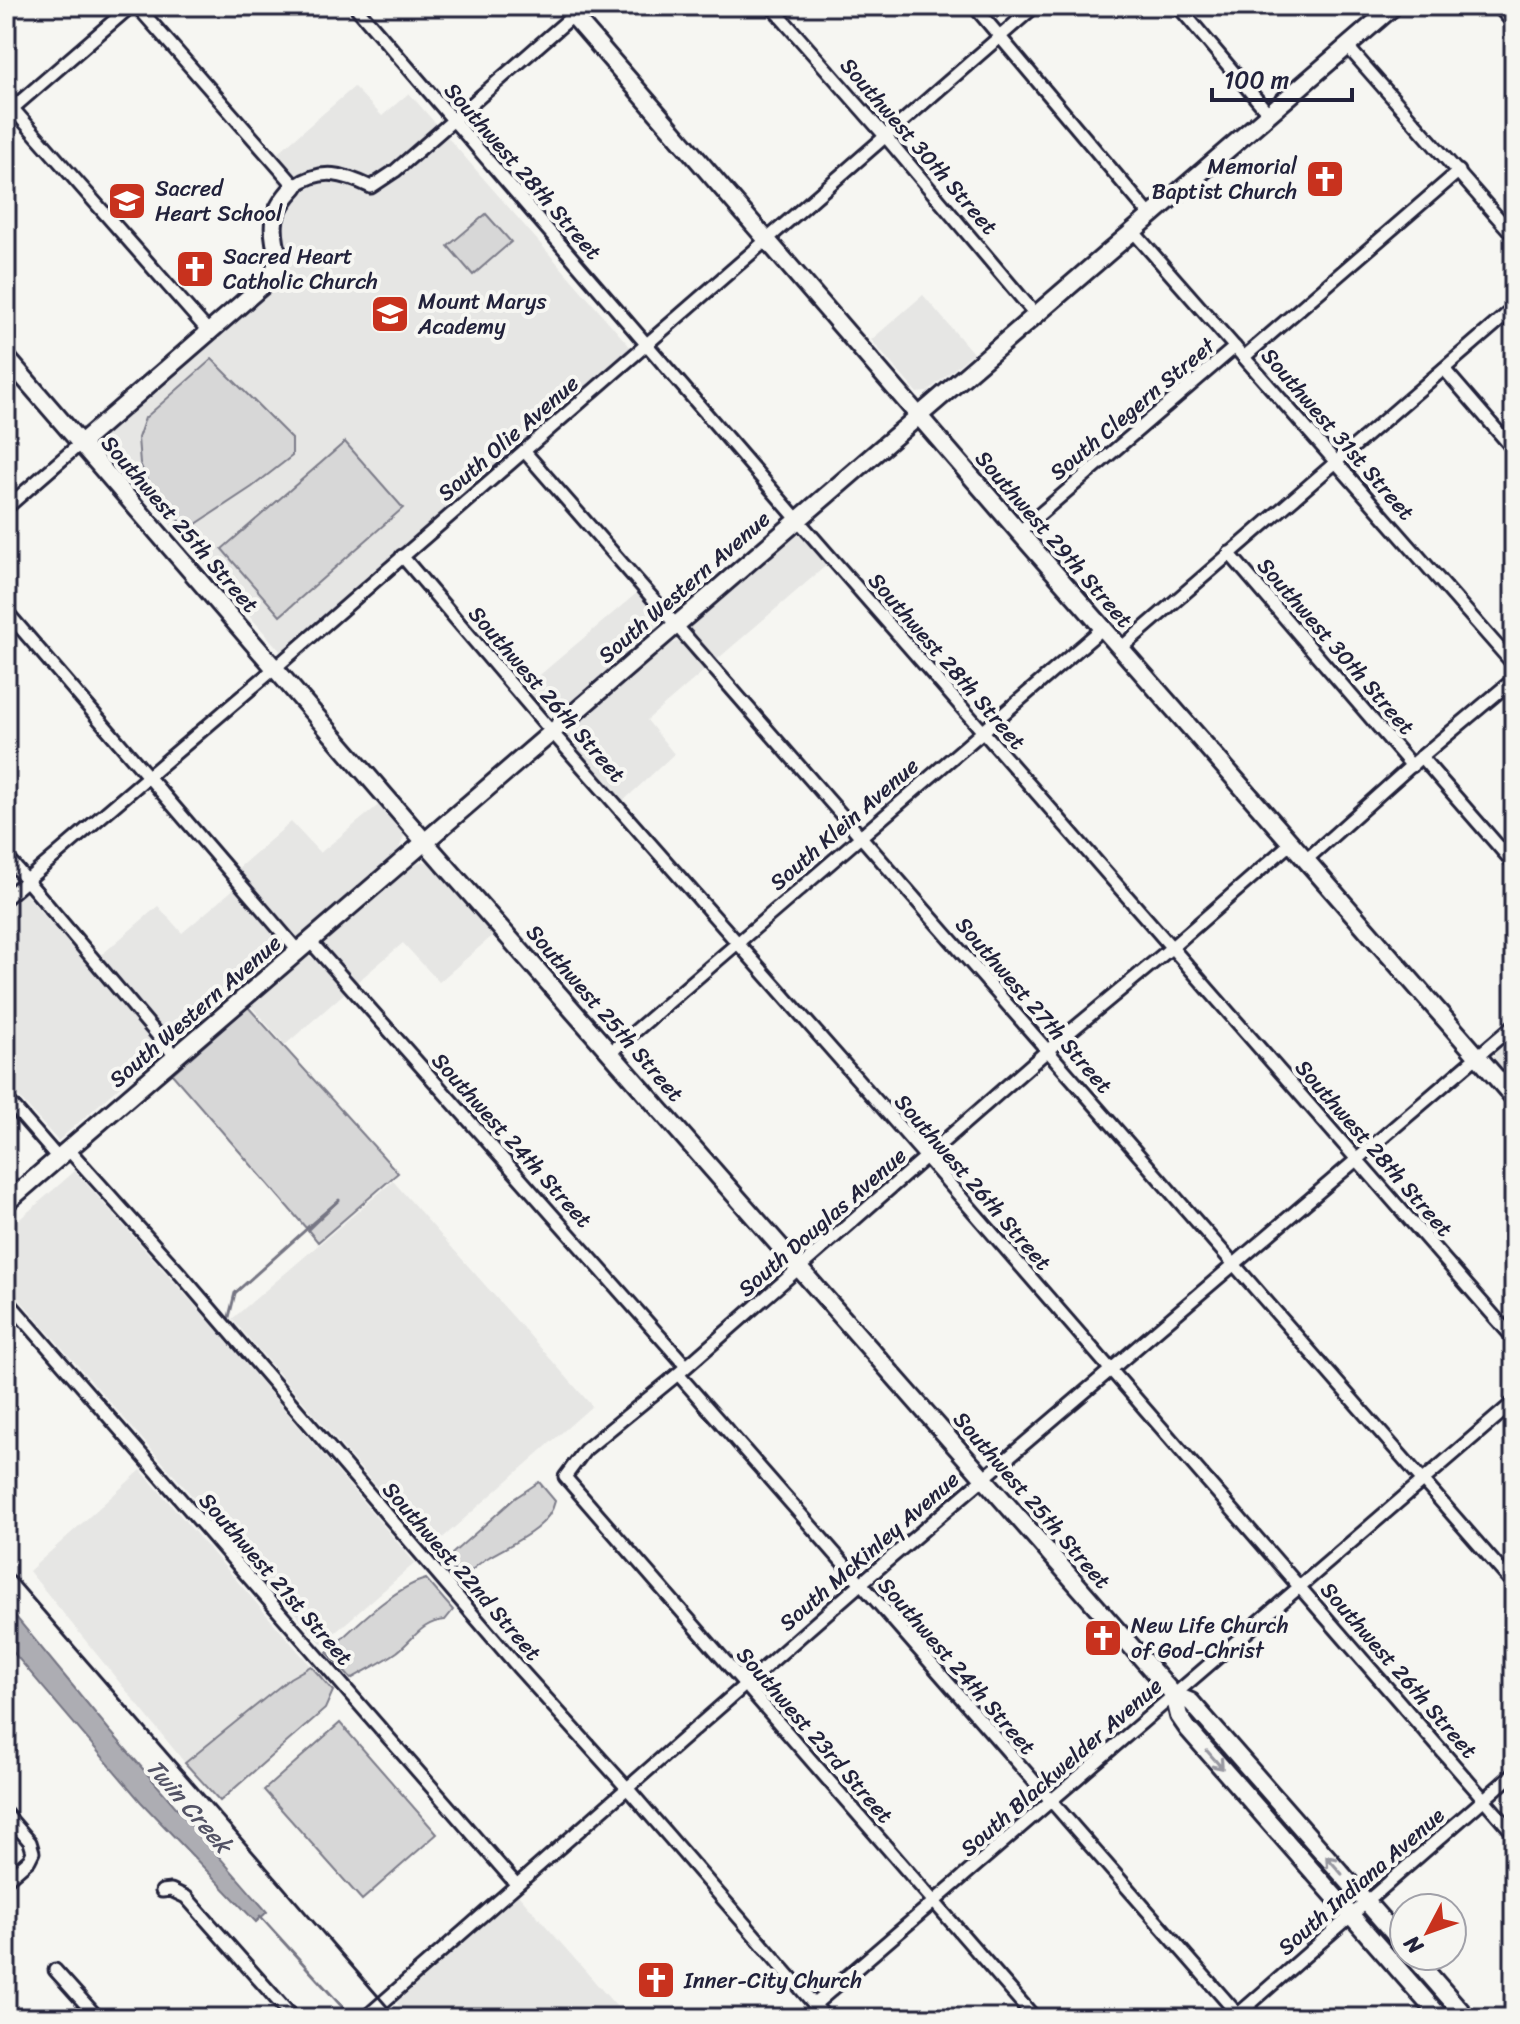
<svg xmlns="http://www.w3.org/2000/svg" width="1520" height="2024" viewBox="0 0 1520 2024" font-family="Sriracha,sans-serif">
	<rect width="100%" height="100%" fill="#f6f6f2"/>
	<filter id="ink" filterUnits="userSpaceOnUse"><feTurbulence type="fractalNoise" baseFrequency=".0125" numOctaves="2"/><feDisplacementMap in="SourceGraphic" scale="16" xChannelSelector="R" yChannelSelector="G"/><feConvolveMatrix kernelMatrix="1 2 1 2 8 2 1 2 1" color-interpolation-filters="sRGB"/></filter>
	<g filter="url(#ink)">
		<g fill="#e6e6e4">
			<path d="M354,87L382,116L409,93L632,349L281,652L85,427L268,270L266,225L283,189L265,164Z"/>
			<path d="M923,295L973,353L927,392L917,393L871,340Z"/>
			<path d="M799,535L806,539L828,564L713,663L689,634L691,623L791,536Z"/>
			<path d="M638,592L658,617L654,630L554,716L540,711L522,690Z"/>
			<path d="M679,641L705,670L647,720L674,754L621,803L568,744L567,733L594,706L663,647Z"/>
			<path d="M381,803L405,834L399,849L296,939L236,870L291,822L320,853Z"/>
			<path d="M422,861L435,864L497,932L439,982L403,943L355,984L328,954L324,947L325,942L408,870Z"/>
			<path d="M6,872L157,1044L154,1056L58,1141L6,1083Z"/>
			<path d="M236,887L283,942V950L186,1035L180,1040L169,1036L99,957L158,906L182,933Z"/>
			<path d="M308,956L320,961L347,991L285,1045L250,1005Z"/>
			<path d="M1514,1032V1082L1496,1061L1494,1055L1497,1047Z"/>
			<path d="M75,1171L215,1328L415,1563L322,1644L6,1284V1231Z"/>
			<path d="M393,1181L592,1406L430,1549L232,1319Z"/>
			<path d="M141,1470L311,1666L290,1678L185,1763L29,1571Z"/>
			<path d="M518,1894L623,2014L619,2018H409L395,2001Z"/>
		</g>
		<g fill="#d7d7d7" stroke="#7c7c89" stroke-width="2">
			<path d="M486,214L511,242L473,275L448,246Z"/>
			<path d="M212,359L292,439V456L252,487L187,530L146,478L140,463L138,438L145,418Z"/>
			<path d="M345,442L403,508L280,616L222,549Z"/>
			<path d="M248,1007L398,1173L318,1242L308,1230L339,1200L306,1228L172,1074Z"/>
			<path d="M539,1482L555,1501C549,1529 512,1543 489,1557C480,1562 472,1570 464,1577L456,1573L445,1560L515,1498Z"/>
			<path d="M426,1579L453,1610L445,1620C421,1622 414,1639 397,1652C383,1662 366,1670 351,1679L327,1652C353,1629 392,1588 426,1579Z"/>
			<path d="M311,1666L333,1691L325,1709L220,1801L185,1763L290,1678Z"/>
			<path d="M340,1723L437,1834L362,1900L264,1790Z"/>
		</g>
		<path fill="#adadb3" stroke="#757583" stroke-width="2" d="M6,1605L110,1731L267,1912L256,1922L141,1802L6,1644Z"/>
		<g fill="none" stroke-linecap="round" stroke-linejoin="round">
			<g stroke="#757583" stroke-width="3">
				<path d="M228,1321L235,1293L339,1200"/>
				<path d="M260,1916L346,2011"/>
			</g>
			<defs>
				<g id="street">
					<path d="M137,6L295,186C322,167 344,174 371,187L395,171L584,6"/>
					<path d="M355,6L797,519L1514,1339"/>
					<path d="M771,6L886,137L1035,314"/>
					<path d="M974,6L1150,215"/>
					<path d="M1178,6L1269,114"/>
					<path d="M1498,6L1514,24"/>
					<path d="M1347,46L1514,236"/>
					<path d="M6,101L209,332"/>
					<path d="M6,114L131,6"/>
					<path d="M1132,230L1514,665"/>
					<path d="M1244,357L1459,171"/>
					<path d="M1444,369L1514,450"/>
					<path d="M524,451L1514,1585"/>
					<path d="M6,508L81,443"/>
					<path d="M1019,532L1235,347"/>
					<path d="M1229,553L1412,766"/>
					<path d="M402,556L551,731L926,1157L1514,1834"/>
					<path d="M6,611L298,951"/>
					<path d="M1121,648L1514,308"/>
					<path d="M1421,757L1514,864"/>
					<path d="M6,856L176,1057"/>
					<path d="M1306,860L1421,757L1514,679"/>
					<path d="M6,898L275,668L1035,6"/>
					<path d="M310,941L686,1366"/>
					<path d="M611,1052L1103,628"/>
					<path d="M6,1098L58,1158"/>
					<path d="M68,1149L182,1276L517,1666L627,1788L826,2018"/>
					<path d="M6,1299L516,1884"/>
					<path d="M678,1374L1241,2018"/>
					<path d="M6,1814L30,1842L33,1852L29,1860L6,1880"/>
					<path d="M162,1891L171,1890L186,1897L293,2018"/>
					<path d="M55,1970L98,2018"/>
					<path d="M814,2005L1514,1402"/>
					<path d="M365,2018L859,1585L1514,1025"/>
					<path d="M1035,2018L565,1477L585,1450L678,1374L1048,1050L1171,948L1291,843"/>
					<path d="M1234,2018L1514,1773"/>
				</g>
				<g id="secondary">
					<path d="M565,6L1019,532L1514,1098"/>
					<path d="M6,357L424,841L1174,1695L1179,1716L1188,1729L1441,2018"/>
					<path d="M81,443L270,279L279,260C270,227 270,212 295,186"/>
					<path d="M6,1203L1394,6"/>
					<path d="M1174,1695L1191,1702L1404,1945"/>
					<path d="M1413,1956L1467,2018"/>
				</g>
			</defs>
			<use href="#street" stroke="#22223b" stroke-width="17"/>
			<use href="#secondary" stroke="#22223b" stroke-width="22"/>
			<use href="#street" stroke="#f6f6f2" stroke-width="11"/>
			<use href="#secondary" stroke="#f6f6f2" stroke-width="16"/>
			<path stroke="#22223b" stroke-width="3" d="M6,1568L397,2018"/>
		</g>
		<defs><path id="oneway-shaft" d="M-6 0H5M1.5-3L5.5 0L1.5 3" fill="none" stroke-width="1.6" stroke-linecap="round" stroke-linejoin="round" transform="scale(2)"/></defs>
		<g stroke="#9797a0">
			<use href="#oneway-shaft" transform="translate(1215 1760) rotate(49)"/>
			<use href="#oneway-shaft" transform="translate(1334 1865) rotate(-131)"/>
		</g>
	</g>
	<defs>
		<symbol id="church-square" viewBox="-11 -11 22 22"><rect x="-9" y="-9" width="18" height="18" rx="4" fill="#c8321e" stroke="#f6f6f2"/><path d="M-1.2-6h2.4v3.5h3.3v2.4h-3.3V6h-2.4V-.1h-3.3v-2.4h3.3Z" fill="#fff"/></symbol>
		<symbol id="school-square" viewBox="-11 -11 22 22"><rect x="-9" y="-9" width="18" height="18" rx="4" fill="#c8321e" stroke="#f6f6f2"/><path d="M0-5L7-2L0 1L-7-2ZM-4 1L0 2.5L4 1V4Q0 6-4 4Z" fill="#fff"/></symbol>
	</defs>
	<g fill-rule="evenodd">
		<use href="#church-square" x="1303" y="157" width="44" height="44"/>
		<use href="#school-square" x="105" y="179" width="44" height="44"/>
		<use href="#church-square" x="173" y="247" width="44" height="44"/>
		<use href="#school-square" x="368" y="292" width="44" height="44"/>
		<use href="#church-square" x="1081" y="1616" width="44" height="44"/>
		<use href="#church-square" x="634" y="1958" width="44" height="44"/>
	</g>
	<g text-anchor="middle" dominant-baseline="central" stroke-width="8" stroke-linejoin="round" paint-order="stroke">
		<g font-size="22" fill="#22223b" stroke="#f6f6f2">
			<text transform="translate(919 146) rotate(49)">Southwest 30th Street</text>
			<text transform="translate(523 171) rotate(49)">Southwest 28th Street</text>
			<text transform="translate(1132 409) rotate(-40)">South Clegern Street</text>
			<text transform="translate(1338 434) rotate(49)">Southwest 31st Street</text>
			<text transform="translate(508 438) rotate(-41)">South Olie Avenue</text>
			<text transform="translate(180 524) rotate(49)">Southwest 25th Street</text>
			<text transform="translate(1054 539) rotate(49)">Southwest 29th Street</text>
			<text transform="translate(684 587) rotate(-41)">South Western Avenue</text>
			<text transform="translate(1336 646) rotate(49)">Southwest 30th Street</text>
			<text transform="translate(947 661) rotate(49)">Southwest 28th Street</text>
			<text transform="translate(547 694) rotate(49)">Southwest 26th Street</text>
			<text transform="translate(844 824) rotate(-41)">South Klein Avenue</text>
			<text transform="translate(1034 1005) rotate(49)">Southwest 27th Street</text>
			<text transform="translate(195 1011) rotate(-41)">South Western Avenue</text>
			<text transform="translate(605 1013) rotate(49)">Southwest 25th Street</text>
			<text transform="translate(512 1140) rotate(48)">Southwest 24th Street</text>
			<text transform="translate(1374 1148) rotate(49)">Southwest 28th Street</text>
			<text transform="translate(973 1182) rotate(49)">Southwest 26th Street</text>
			<text transform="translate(822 1222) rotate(-41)">South Douglas Avenue</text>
			<text transform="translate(1032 1500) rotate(49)">Southwest 25th Street</text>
			<text transform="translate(869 1551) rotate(-41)">South McKinley Avenue</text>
			<text transform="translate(462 1571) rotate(49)">Southwest 22nd Street</text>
			<text transform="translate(276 1579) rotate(49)">Southwest 21st Street</text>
			<text transform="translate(957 1666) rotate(49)">Southwest 24th Street</text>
			<text transform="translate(1399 1670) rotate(49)">Southwest 26th Street</text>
			<text transform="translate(815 1735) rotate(49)">Southwest 23rd Street</text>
			<text transform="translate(1061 1767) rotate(-41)">South Blackwelder Avenue</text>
			<text transform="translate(1361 1881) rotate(-41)">South Indiana Avenue</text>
		</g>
		<g font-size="22" fill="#22223b" stroke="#f6f6f2" text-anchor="start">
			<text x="1297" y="166" text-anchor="end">Memorial<tspan x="1297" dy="25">Baptist Church</tspan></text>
			<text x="155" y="188">Sacred<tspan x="155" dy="25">Heart School</tspan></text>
			<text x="223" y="256">Sacred Heart<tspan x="223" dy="25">Catholic Church</tspan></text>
			<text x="418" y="301">Mount Marys<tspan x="418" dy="25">Academy</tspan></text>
			<text x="1131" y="1625">New Life Church<tspan x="1131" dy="25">of God-Christ</tspan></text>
			<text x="684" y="1980">Inner-City Church</text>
		</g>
		<g font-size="24" font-style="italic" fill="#535365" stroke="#f6f6f2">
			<text transform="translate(189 1806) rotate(49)">Twin Creek</text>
		</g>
	</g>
	<rect width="1520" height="2024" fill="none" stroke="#f6f6f2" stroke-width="32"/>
	<rect x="16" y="16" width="1488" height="1992" fill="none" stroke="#22223b" stroke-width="3" filter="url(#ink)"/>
	<g transform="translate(1428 1932) rotate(229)"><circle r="38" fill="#f6f6f2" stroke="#a1a1a9" stroke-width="2"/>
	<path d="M0-6L14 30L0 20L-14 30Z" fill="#c8321e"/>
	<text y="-12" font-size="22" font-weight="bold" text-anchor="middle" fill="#22223b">N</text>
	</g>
	<path d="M1212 88v12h140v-12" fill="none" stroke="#22223b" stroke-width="4"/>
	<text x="1224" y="88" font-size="24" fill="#22223b" stroke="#f6f6f2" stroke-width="6" paint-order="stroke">100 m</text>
</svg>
